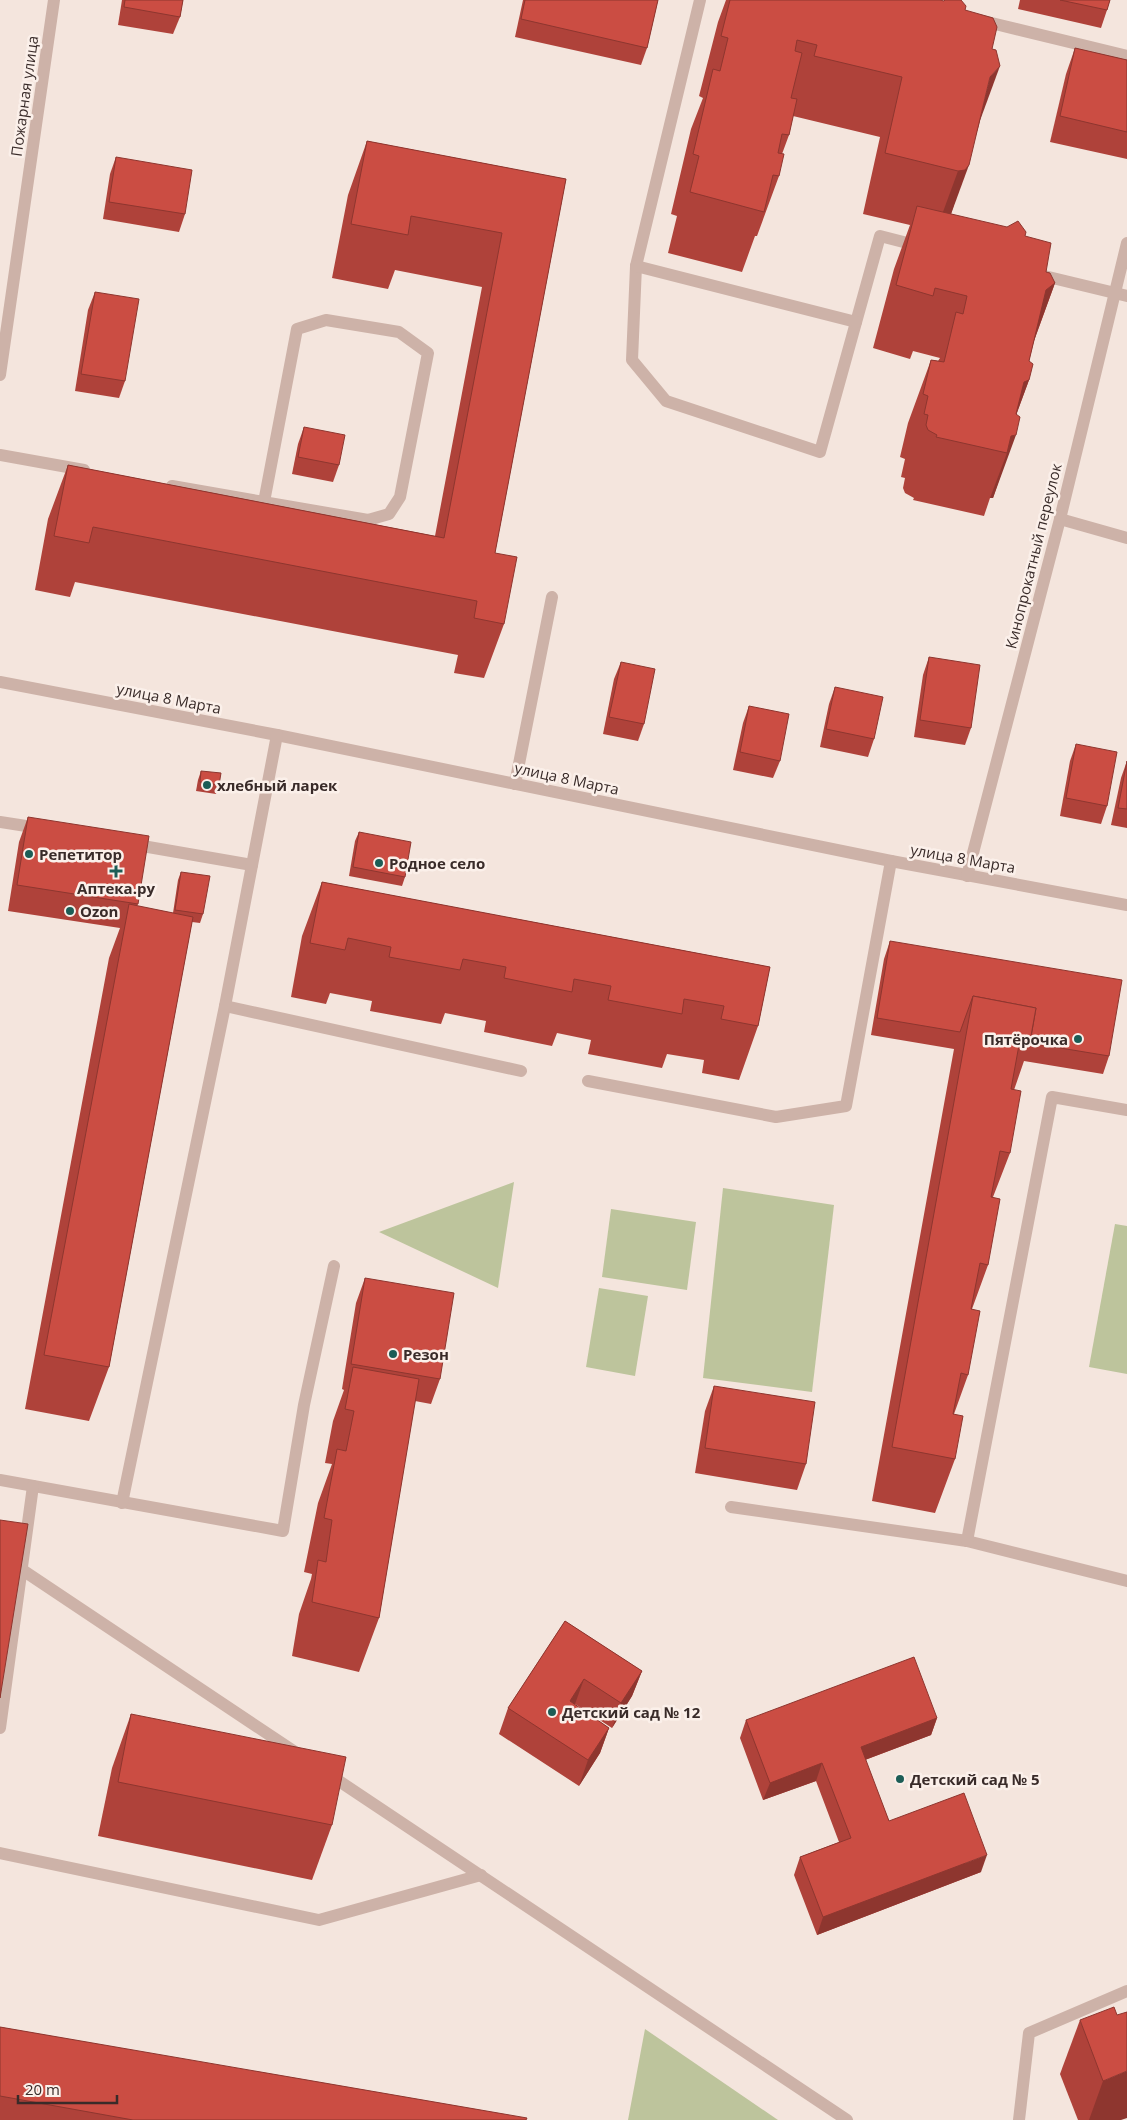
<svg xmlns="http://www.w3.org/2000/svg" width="1127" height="2120" viewBox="0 0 1127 2120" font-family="'Open Sans',sans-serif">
	<rect width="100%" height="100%" fill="#f4e5dd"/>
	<g fill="#bdc49c">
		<path d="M514,1182L498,1288L379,1232Z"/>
		<path d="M723,1188L834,1205L812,1392L703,1378Z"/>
		<path d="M611,1209L696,1222L687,1290L602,1277Z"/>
		<path d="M1115,1224L1127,1226V1374L1089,1367Z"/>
		<path d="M599,1288L648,1296L635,1376L586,1367Z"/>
		<path d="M645,2029L778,2120H628Z"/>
	</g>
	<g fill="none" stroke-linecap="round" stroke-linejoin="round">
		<g stroke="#cdb2a8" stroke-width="12">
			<path d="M700,0L636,266L632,360L666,401L820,452L880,236L919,246"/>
			<path d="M979,20L1127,56"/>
			<path d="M636,266L856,322"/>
			<path d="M1036,274L1127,296"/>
			<path d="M0,375L54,0"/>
			<path d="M0,455L84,470"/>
			<path d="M172,486L368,520L389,514L400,497L428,353L399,332L326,320L297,329L264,502"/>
			<path d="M1060,519L1127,538"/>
			<path d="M0,682L277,735L891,861L1127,905"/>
			<path d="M515,784L552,597"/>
			<path d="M0,822L39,828"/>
			<path d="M131,844L252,865"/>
			<path d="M967,876L1060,519L1127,243"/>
			<path d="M225,1006L521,1071"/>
			<path d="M588,1081L776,1117L846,1106L891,861"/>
			<path d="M0,1480L283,1531L304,1405L334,1266"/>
			<path d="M122,1503L225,1006L277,735"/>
			<path d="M731,1507L967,1541L1127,1581"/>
			<path d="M967,1541L1052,1097L1127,1110"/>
			<path d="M0,1555L298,1754"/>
			<path d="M0,1728L33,1486"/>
			<path d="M327,1773L847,2120"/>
			<path d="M0,1853L319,1920L481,1875"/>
			<path d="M1019,2120L1029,2033L1127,1991"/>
		</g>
	</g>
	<g fill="#af423a">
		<path d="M122,0H183L180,17L173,34L118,25Z"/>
		<path d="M523,0H658L647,48L641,65L515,37Z"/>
		<path d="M726,0H940L965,10L992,49L979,125L951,214L1025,236L1046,272L1055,283L1034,341L1029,361V380L1016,415L1020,417L993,498H990L984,516L913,500L914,498L905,493L903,488L905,478L901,477L905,459L900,457L908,423L931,360L938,361L940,358L913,351L910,359L873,348L894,269L910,225L863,214L880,137L793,116L789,135L782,154L779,176L757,236H755L742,272L668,253L677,216L671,214L691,129L703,98L699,96L718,22Z"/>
		<path d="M1020,0H1110L1107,10L1101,28L1018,9Z"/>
		<path d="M1075,48L1127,60V159L1050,142L1066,74Z"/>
		<path d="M367,141L566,179L495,553L504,624L484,678L454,673L458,655L75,582L70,597L35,590L48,519L68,465L435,536L482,287L395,270L388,289L332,278L348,195Z"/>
		<path d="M116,157L185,214L179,232L103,219L110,174Z"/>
		<path d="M95,292L125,381L119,398L75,391L88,310Z"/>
		<path d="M304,427L339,465L333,482L292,474L298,444Z"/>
		<path d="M929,657L971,728L965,745L914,737L923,675Z"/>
		<path d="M621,662L644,724L638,741L603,734L614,679Z"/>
		<path d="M835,687L874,739L868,757L820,747L829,704Z"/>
		<path d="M749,706L780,761L773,778L733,770L743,723Z"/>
		<path d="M1076,744L1107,806L1101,824L1060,816L1070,761Z"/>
		<path d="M1127,761V828L1111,825L1121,778Z"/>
		<path d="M201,771L219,785L216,794L196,791L198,780Z"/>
		<path d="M28,817L138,904L137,906L173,913L178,880L181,872L203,914L200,923L192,922L109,1367L89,1421L25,1409L109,958L120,928L8,911L19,842Z"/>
		<path d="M359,832L405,877L402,886L349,876L355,841Z"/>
		<path d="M322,882L770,967L758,1026L739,1080L702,1073L704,1060L667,1054L662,1068L588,1054L591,1040L557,1033L552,1046L484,1032L486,1021L445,1013L441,1024L370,1011L372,1001L330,993L326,1004L291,997L302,936Z"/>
		<path d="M890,941L1109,1056L1103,1074L1024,1061L1014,1090L1010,1153L993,1197L988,1265L972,1309L968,1375L954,1414L955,1459L935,1513L872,1501L954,1049L871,1035L884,959Z"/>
		<path d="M365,1278L440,1379L431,1404L415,1401L379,1618L359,1672L292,1656L299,1614L311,1579L312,1574L304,1572L318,1503L332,1464L325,1463L333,1421L344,1390L342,1389L356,1303Z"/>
		<path d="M714,1386L806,1464L797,1490L695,1473L705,1411Z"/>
		<path d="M565,1621L642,1671L632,1696L612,1728L575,1704V1705L609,1728L600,1753L579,1786L499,1734L508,1708Z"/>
		<path d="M131,1714L332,1825L312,1880L98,1836L112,1768Z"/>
		<path d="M937,1718L931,1735L865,1760L889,1821L981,1872L817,1935L794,1875L800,1857L839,1842L816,1781L763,1800L740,1738L746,1720Z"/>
		<path d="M1080,2020L1121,2120H1078L1060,2074Z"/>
		<path d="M0,2027L526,2120H0Z"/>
	</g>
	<g fill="#8e362f">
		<path d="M1000,66L978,126L990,77Z"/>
		<path d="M969,165L947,225L936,231L958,171Z"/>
		<path d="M1055,283L1032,346L1046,290Z"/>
		<path d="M1029,380L1006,443L1024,382Z"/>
		<path d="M1016,435L993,498H990L1007,453L1011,436Z"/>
		<path d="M642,1671L632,1696L612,1728L621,1703Z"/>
		<path d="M584,1679L575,1704L560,1727L570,1701Z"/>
		<path d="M937,1718L931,1735L854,1764L861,1747Z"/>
		<path d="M609,1728L600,1753L579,1786L588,1760Z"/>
		<path d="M822,1763L816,1781L763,1800L770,1783Z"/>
		<path d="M987,1855L981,1872L817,1935L823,1917Z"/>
		<path d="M1127,2071V2118L1121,2120H1089L1103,2081Z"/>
	</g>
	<g fill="#cb4d43" stroke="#8e362f">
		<path d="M125,0H183L180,17L124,7Z"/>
		<path d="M525,0H658L647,48L521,19Z"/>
		<path d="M730,0H940L944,1L945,0H961L966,6L965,10L993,18L997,27L992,49L996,50L1000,66L990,77L969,165L965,170L958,171L885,153L902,77L814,56L817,45L797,40L795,51L802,53L791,98L797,99L789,135L782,134L778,153L784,154L779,176L773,175L764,212L690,192L699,156L693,154L713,69L720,71L728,38L721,36Z"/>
		<path d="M1060,0H1110L1107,10Z"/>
		<path d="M1075,48L1127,60V132L1060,116Z"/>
		<path d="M367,141L566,179L495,553L517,557L504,624L474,618L477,601L93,527L89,543L54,536L68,465L444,538L502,233L411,216L408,235L351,224Z"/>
		<path d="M116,157L192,170L185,214L109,202Z"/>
		<path d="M917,206L1007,227L1018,221L1026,232L1025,236L1051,243L1046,272L1050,273L1055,283L1046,290L1029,361L1033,364L1029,380L1024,382L1016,414L1020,417L1016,435L1011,436L1007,453L936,437L937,435L928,430L926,425L928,415L924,414L928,396L923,394L931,360L944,362L956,312L963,314L967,296L935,288L933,296L896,285Z"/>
		<path d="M95,292L139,299L125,381L81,374Z"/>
		<path d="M304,427L345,435L339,465L298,457Z"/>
		<path d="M929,657L980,665L971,728L920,720Z"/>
		<path d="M621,662L655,669L644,724L609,717Z"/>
		<path d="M835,687L883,697L874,739L826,729Z"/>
		<path d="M749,706L789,714L780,761L740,752Z"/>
		<path d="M1076,744L1117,752L1107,806L1066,798Z"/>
		<path d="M1127,761V809L1118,808Z"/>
		<path d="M201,771L221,773L219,785L200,782Z"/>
		<path d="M28,817L149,836L138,904L17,885Z"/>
		<path d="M359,832L411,842L405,877L353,867Z"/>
		<path d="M181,872L210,876L203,914L175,910Z"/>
		<path d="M322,882L770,967L758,1026L721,1019L724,1006L684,999L682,1014L608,1000L611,986L574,979L572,992L504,978L506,967L463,959L460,970L389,957L391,947L348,938L345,950L310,943Z"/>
		<path d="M129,904L193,917L109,1367L44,1355Z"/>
		<path d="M890,941L1122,980L1109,1056L1030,1043L1036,1008L973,996L960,1032L877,1018Z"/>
		<path d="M973,996L1036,1008L1029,1047L1019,1045L1011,1089L1021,1091L1010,1153L1000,1151L991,1197L1000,1199L988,1265L980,1263L971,1309L980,1311L968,1375L961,1373L953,1414L963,1416L955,1459L892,1447Z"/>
		<path d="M365,1278L454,1293L440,1379L351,1364Z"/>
		<path d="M353,1367L419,1379L379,1618L312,1602L318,1560L326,1562L332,1520L324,1518L337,1449L346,1451L354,1411L345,1409Z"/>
		<path d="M714,1386L815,1402L806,1464L705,1448Z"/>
		<path d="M0,1520L28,1524L0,1698Z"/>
		<path d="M565,1621L642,1671L621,1703L584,1679L570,1701L609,1728L588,1760L508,1708Z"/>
		<path d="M914,1657L937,1718L861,1747L889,1821L964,1793L987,1855L823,1917L800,1857L851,1838L822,1763L770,1783L746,1720Z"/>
		<path d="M131,1714L346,1757L332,1825L118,1782Z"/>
		<path d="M1114,2007L1117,2015L1127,2012V2071L1103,2081L1080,2020Z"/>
		<path d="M0,2027L527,2118L526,2120H133L0,2096Z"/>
	</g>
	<g fill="#1c5d56" stroke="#fbf0ea" stroke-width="2">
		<circle cx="207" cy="785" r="5"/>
		<circle cx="29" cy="854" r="5"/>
		<circle cx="379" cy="863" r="5"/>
		<path d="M113.5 863.5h5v5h5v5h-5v5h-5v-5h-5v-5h5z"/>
		<circle cx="70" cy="911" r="5"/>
		<circle cx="1078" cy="1039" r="5"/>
		<circle cx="393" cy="1354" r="5"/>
		<circle cx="552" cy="1712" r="5"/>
		<circle cx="900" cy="1779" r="5"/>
	</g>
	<g text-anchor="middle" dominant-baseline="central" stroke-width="5" stroke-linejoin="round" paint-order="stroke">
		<g font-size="15" fill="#392b29" stroke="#fbf0ea">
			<text transform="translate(24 96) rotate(-82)">Пожарная улица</text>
			<text transform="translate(1033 556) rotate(-76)">Кинопрокатный переулок</text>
			<text transform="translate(169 698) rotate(11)">улица 8 Марта</text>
			<text transform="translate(567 778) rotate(12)">улица 8 Марта</text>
			<text transform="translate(963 858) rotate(10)">улица 8 Марта</text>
		</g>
		<g font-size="15" font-weight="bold" fill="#392b29" stroke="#fbf0ea" text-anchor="start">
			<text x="217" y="785">хлебный ларек</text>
			<text x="39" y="854">Репетитор</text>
			<text x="389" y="863">Родное село</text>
			<text x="116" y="888" text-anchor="middle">Аптека.ру</text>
			<text x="80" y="911">Ozon</text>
			<text x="1068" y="1039" text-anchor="end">Пятёрочка</text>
			<text x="403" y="1354">Резон</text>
			<text x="562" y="1712">Детский сад № 12</text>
			<text x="910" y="1779">Детский сад № 5</text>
		</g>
	</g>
	<path d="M18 2095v8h99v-8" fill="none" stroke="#392b29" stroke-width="2.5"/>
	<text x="25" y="2095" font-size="15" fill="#392b29" stroke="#fbf0ea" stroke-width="4" paint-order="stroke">20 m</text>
</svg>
